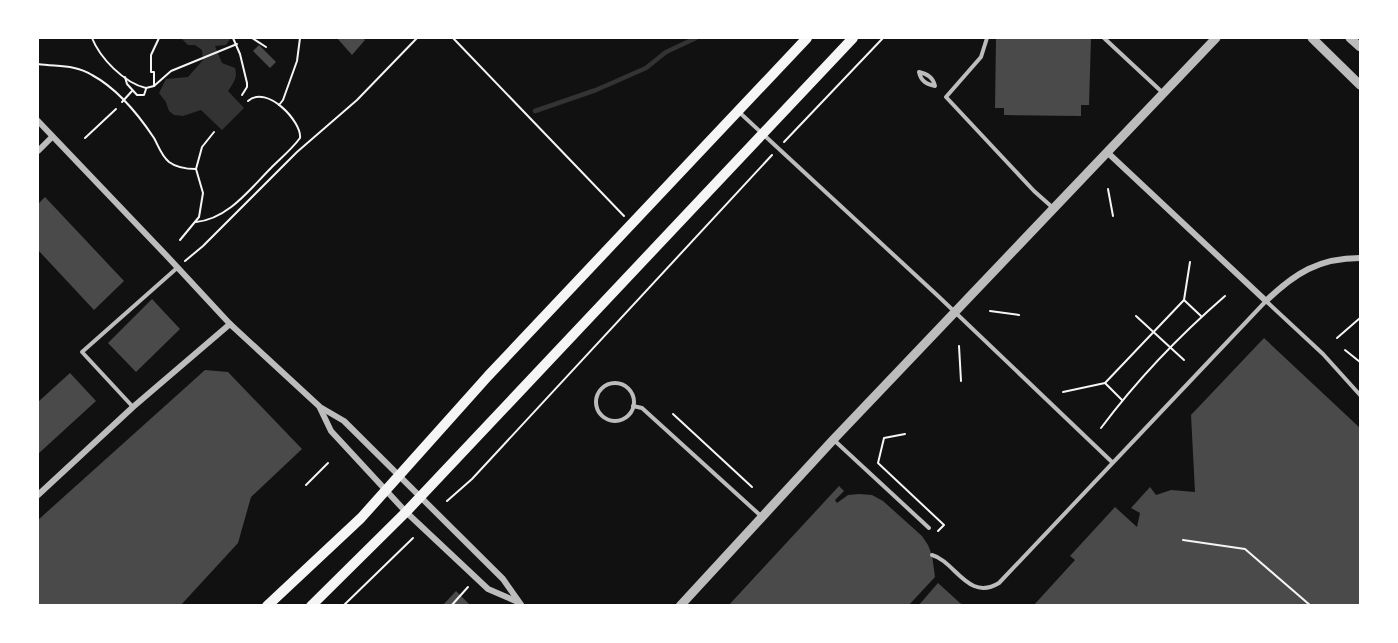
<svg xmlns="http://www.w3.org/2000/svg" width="1398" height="643" viewBox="0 0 1398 643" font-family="'Nunito Sans',sans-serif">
	<rect width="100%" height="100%" fill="#111"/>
	<path fill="#333" d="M181,38H228L230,39L226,45L215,46L222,63L235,68C238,78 233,83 228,91L244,108L222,130L201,110L183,116L174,115L169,111L166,102L159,93L166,79L188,77L203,60L202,50L195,45H188Z"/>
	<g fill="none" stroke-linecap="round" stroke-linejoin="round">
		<path stroke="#333" stroke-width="4.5" d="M535,111L596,90L646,68L666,52L696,38"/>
	</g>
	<g fill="#4a4a4a">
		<path d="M337,38H363L365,40L352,55Z"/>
		<path d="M996,38H1091L1089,105H1081V116L1004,115V108H995Z"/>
		<path d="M259,45L276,62L270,68L253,51Z"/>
		<path d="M45,197L124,281L94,310L38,250V204Z"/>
		<path d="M152,299L180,329L136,372L108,343Z"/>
		<path d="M1264,338L1360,428V606H1033L1075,560L1070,556L1115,507L1137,527L1140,513L1131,508L1150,487L1156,495L1171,490L1195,492L1191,415Z"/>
		<path d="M205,370L228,372L302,449L251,497L238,543L180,606H38V520Z"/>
		<path d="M70,373L96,401L38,454V402Z"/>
		<path d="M839,486L844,491L835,500L837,503L848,495L859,494L872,495L883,501L922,536L928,545L932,555L935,577L908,606H728Z"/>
		<path d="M938,583L960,603L966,606H918Z"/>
		<path d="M456,591L471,606H442Z"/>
	</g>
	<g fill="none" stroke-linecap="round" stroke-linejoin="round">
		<g stroke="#f5f5f5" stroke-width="2">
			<path d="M92,38C100,58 124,83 146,88L154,86L171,71L237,44"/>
			<path d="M233,38L240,54L247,83V87L242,95"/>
			<path d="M252,38L266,47"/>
			<path d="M453,38L624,216"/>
			<path d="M38,64C57,67 74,64 92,75C118,89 138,114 154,138C159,147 161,155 169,162C177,168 186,169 196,169"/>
			<path d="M125,77L127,84L137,95H144L146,89"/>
			<path d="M154,86V72H151V55L159,38"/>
			<path d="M122,102L132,91"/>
			<path d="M279,105L283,100L297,61L300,38"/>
			<path d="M85,138L116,109"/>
			<path d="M784,142L883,38"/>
			<path d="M1108,189L1113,216"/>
			<path d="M196,222C228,219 250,189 271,168C281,158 292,149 300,138C302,122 267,84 248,101"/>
			<path d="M180,240L199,217L203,193L196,169L202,147L214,132"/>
			<path d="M185,261L203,246L297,152L357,100L417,38"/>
			<path d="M1184,300L1201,316"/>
			<path d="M990,311L1019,315"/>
			<path d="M1136,316L1184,360"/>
			<path d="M1337,338L1360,318"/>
			<path d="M959,346L961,381"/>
			<path d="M1345,350L1360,362"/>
			<path d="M1105,383L1122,400"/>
			<path d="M1063,392L1105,383L1184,300L1190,262"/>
			<path d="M673,414L752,487"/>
			<path d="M1101,428C1137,380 1180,335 1225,296"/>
			<path d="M905,434L884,438L878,463L944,525L938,531"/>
			<path d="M306,485L328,463"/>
			<path d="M447,501L472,479L772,155"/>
			<path d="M1183,540L1245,549L1311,606"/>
			<path d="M343,606L413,538"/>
			<path d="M451,606L468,587"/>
		</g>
		<g stroke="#bcbcbc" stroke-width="4">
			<path d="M987,38L981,57L946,97L1034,191L1052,207"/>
			<path d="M1104,38L1162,92"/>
			<path d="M919,72C927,74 933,77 935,86C926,84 921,81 919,72Z"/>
			<path d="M739,112L937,295L1112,462"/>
			<circle cx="615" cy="402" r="19"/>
			<path d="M633,406L642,408L761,516"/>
			<path d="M133,407L82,352L177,268"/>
			<path d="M835,441L929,528"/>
			<path d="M932,555C955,561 968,602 999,583L1266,301L1323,354L1360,395"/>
		</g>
		<g stroke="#bcbcbc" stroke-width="6">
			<path d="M38,121L165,254L230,324L320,407L344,421L503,579L522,606"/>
			<path d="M38,151L52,137"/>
			<path d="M1107,152L1266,301C1295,273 1319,258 1360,258"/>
			<path d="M320,408L331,431L406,512L488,589L518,602"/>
			<path d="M38,495L133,407L230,324"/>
		</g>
		<g stroke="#bcbcbc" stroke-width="9">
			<path d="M1312,38L1360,85"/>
			<path d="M1350,38L1360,47"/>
			<path d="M680,606L832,441L1216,38"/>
		</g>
		<g stroke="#f5f5f5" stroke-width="10">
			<path d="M267,606L361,518L488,376L807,38"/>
			<path d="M311,606L406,512L853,38"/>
		</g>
	</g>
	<rect width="1398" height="643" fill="none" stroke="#ffffff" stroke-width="78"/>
</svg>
